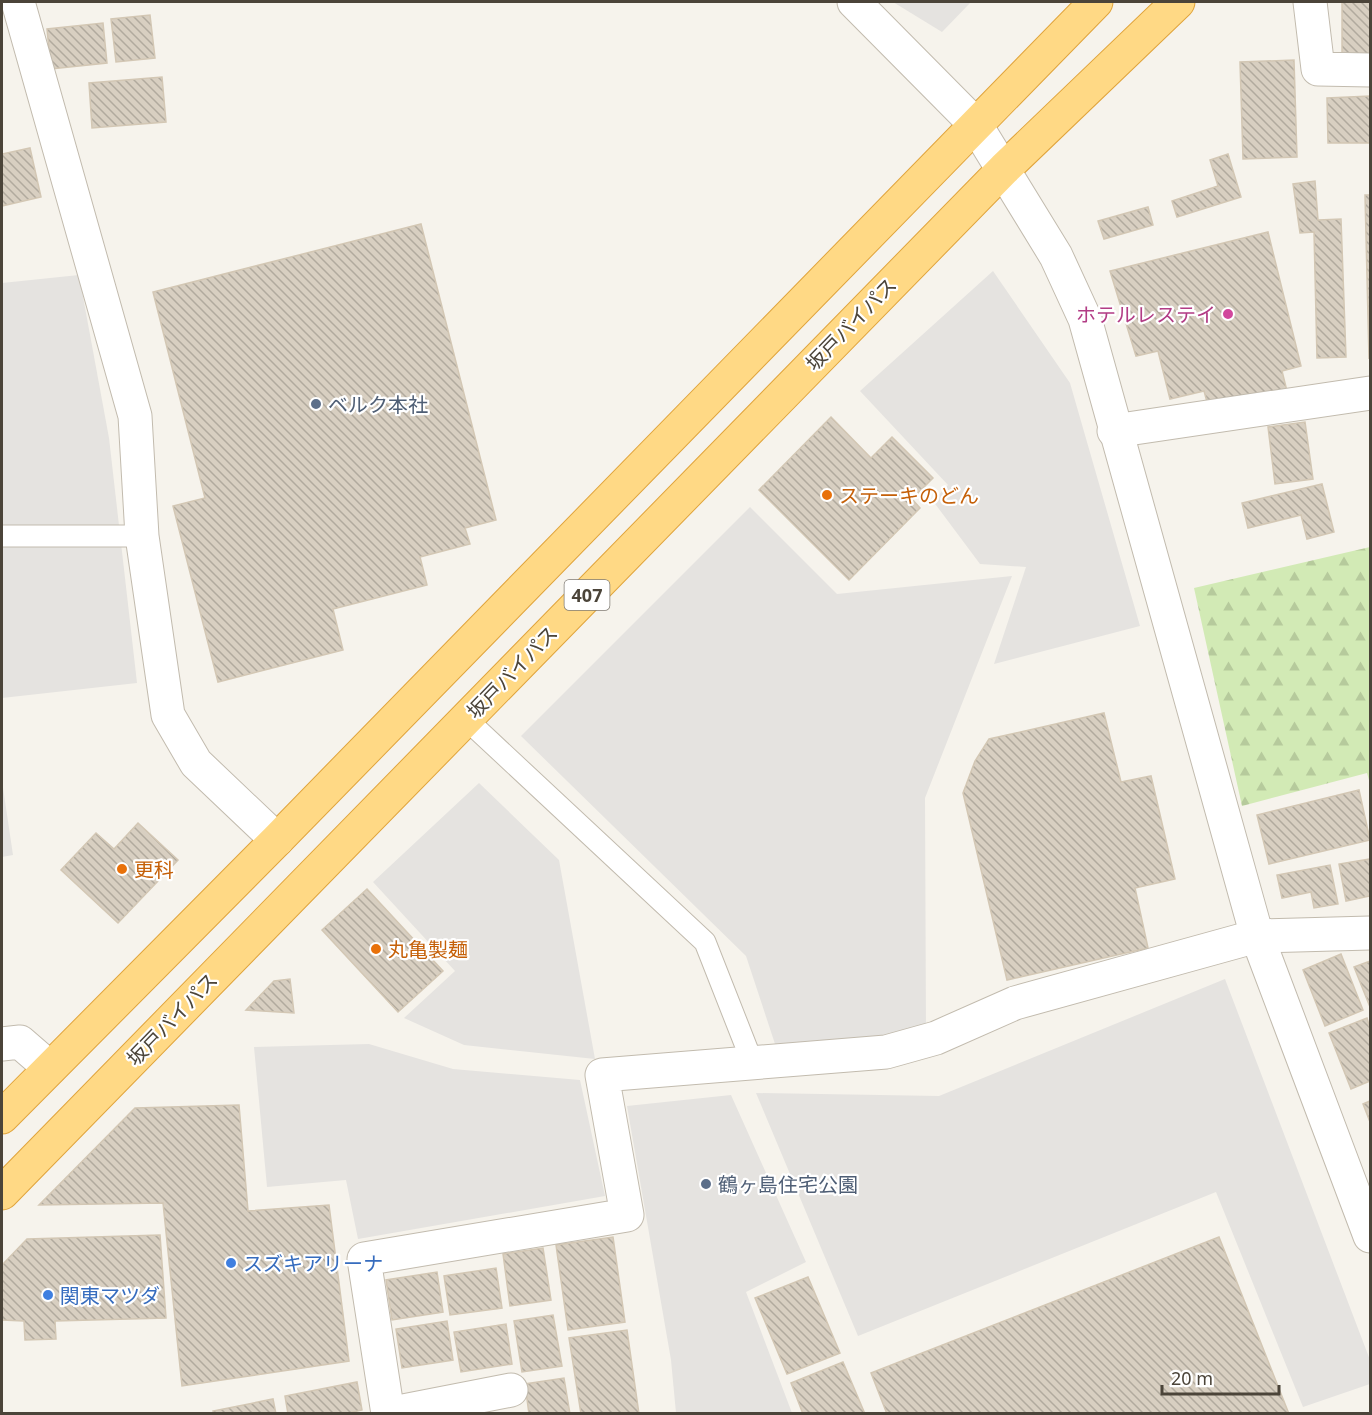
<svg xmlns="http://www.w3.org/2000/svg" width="1372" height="1415" viewBox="0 0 1372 1415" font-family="'Noto Sans','Noto Sans JP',sans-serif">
	<defs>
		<pattern id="forest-firs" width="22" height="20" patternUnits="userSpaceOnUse" patternTransform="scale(1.5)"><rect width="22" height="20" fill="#d2eab5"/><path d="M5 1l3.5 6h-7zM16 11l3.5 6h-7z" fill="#b6ca9c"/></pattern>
		<pattern id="building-back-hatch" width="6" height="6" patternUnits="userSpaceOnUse" patternTransform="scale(1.5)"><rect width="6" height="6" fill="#d8cfc1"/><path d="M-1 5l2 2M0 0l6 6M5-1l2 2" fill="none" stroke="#b1aa9e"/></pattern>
	</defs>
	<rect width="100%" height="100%" fill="#f6f3ec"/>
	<path fill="url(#forest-firs)" d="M1370,547V784L1367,773L1242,806L1194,588Z"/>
	<g fill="#e5e3e0">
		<path d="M893,2H971L942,32Z"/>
		<path d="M993,271L1070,383L1140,626L994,664L1026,567L980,564L933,501L948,485L860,391Z"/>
		<path d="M79,275L109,438L137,683L2,698V283Z"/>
		<path d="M750,507L837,594L1012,576L925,798L926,1030L777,1050L746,956L521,736Z"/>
		<path d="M2,781L13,855L2,857Z"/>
		<path d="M479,783L559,860L595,1059L464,1045L404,1018L455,971L373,882Z"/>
		<path d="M1225,979L1370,1360V1384L1303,1407L1216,1192L858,1336L756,1093L939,1096Z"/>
		<path d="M369,1044L453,1069L580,1080L605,1196L358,1239L346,1180L267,1187L254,1047Z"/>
		<path d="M731,1095L806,1262L746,1292L792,1413H676L671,1360L627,1106Z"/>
	</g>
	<g fill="url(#building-back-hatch)" stroke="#d3c7b4" stroke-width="1.5">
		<rect x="1342" y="2" width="28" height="52"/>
		<path d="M150,15L155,58L116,62L111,19Z"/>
		<path d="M103,23L107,63L51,69L47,29Z"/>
		<path d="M1294,60L1297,157L1243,159L1240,62Z"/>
		<path d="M162,77L166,122L92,128L89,83Z"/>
		<path d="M1370,96V143H1328L1327,98Z"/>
		<path d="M30,148L41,197L2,206V154Z"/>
		<path d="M1228,154L1241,197L1177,217L1172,201L1218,186L1210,160Z"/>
		<path d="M1315,181L1318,220L1341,219L1346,357L1317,358L1314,232L1300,233L1293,184Z"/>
		<path d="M1365,195H1370L1369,359Z"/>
		<path d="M1148,207L1153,225L1104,239L1098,221Z"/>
		<path d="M421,224L496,520L465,528L470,544L420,557L427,585L333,609L343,650L218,682L173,506L205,498L153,292Z"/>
		<path d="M1268,232L1301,366L1282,371L1287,391L1207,402L1204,391L1170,399L1158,351L1136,356L1110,271Z"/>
		<path d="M831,417L871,458L892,437L933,478L912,499L920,508L849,580L759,490Z"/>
		<path d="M1305,422L1313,479L1275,484L1268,427Z"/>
		<path d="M1322,484L1334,532L1307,539L1301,515L1248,528L1242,503Z"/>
		<path d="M1104,713L1121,782L1151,776L1175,879L1135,888L1148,948L1007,980L963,793L975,761L989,739Z"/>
		<path d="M1359,790L1370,840L1269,864L1257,815Z"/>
		<path d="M138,823L178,860L118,923L61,870L96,833L114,849Z"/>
		<path d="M1370,859V896L1346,901L1339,864Z"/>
		<path d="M1330,865L1338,904L1314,908L1311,892L1282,898L1277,875Z"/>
		<path d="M367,889L443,971L398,1012L322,930Z"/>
		<path d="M1341,954L1363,1010L1325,1026L1303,970Z"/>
		<path d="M1370,961V1007L1354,967Z"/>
		<path d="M290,979L294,1013L246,1010L274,981Z"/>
		<path d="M1367,1018L1370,1028V1081L1351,1089L1329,1033Z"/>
		<path d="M1370,1101V1122L1363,1104Z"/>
		<path d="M239,1105L248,1211L329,1205L349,1361L182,1386L163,1203L39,1205L135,1108Z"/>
		<path d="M160,1235L166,1318L55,1321L56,1339L25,1340L24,1321L2,1320V1265L27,1239Z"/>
		<path d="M613,1237L625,1322L568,1330L556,1245Z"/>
		<path d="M1219,1237L1289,1414H887L871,1373Z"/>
		<path d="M543,1248L551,1300L510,1306L503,1254Z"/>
		<path d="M496,1268L502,1308L450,1315L444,1276Z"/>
		<path d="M437,1272L443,1312L392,1320L386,1280Z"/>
		<path d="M808,1277L840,1353L787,1374L755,1298Z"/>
		<path d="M553,1315L562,1366L522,1372L514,1321Z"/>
		<path d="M447,1321L453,1360L402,1368L396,1329Z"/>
		<path d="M506,1324L512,1364L461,1372L454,1332Z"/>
		<path d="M627,1330L639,1414H581L569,1338Z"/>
		<path d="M843,1362L865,1414H803L791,1383Z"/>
		<path d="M564,1378L570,1414H529L525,1384Z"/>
		<path d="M357,1382L362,1410L345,1414H288L285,1396Z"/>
		<path d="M273,1399L276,1414H214L213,1411Z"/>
	</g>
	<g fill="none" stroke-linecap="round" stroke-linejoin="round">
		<defs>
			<g id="service">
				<path d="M2,536H142"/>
				<path d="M466,719L705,942L753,1064"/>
			</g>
			<g id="minor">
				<path d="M18,2L135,416L142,536L168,715L196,763L277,840"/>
				<path d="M854,2L975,124"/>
				<path d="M1310,2L1318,69L1370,70"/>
				<path d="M1114,431L1370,393"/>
				<path d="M2,1044L20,1042L50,1068"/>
				<path d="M388,1414L364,1259L627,1215L602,1075L886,1052L936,1038L1015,1003L1257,936L1370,933"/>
				<path d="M388,1414L511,1390"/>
			</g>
			<path id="tertiary" d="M975,124L1056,256L1085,319L1257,936L1370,1236"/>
			<g id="trunk">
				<path d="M2,1117L277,840L1096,2"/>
				<path d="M2,1193L1004,169L1178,2"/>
			</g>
		</defs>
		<use href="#service" stroke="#c2bbae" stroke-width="23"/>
		<use href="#minor" stroke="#c2bbae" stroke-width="35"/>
		<use href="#tertiary" stroke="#c2bbae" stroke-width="35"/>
		<use href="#trunk" stroke="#e0a43c" stroke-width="35"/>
		<use href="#service" stroke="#fff" stroke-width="21"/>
		<use href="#minor" stroke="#fff" stroke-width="33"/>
		<use href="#tertiary" stroke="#fff" stroke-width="33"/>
		<use href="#trunk" stroke="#ffd985" stroke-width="33"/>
	</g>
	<circle fill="#d1479c" stroke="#fff" stroke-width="2" cx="1228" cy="314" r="6"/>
	<g fill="#5c6f8a" stroke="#fff" stroke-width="2">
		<circle cx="316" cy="404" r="6"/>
		<circle cx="706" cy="1184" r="6"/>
	</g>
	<g fill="#e8710a" stroke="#fff" stroke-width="2">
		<circle cx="827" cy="495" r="6"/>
		<circle cx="122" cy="869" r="6"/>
		<circle cx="376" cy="949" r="6"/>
	</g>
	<g fill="#3f7fe0" stroke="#fff" stroke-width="2">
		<circle cx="231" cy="1263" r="6"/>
		<circle cx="48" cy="1295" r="6"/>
	</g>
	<g text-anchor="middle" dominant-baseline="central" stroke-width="4.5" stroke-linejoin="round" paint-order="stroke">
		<rect fill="#fff" stroke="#817c74" stroke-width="1.5" x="564.5" y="580" width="45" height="30" rx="4.5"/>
		<g font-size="18" font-weight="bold" fill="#4b4439">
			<text x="587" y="595">407</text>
		</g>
		<g font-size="20" fill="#b23c85" stroke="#fff" text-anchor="end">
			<text x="1216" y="314">ホテルレステイ</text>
		</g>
		<g font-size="20" fill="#4b4439" stroke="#fff">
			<text transform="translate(851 324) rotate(-46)">坂戸バイパス</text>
			<text transform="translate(512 672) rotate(-46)">坂戸バイパス</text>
			<text transform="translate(172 1019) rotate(-46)">坂戸バイパス</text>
		</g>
		<g font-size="20" fill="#4e5e75" stroke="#fff" text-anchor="start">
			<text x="328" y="404">ベルク本社</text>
			<text x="718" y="1184">鶴ヶ島住宅公園</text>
		</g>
		<g font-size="20" fill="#c56008" stroke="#fff" text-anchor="start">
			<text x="839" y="495">ステーキのどん</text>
			<text x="134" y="869">更科</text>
			<text x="388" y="949">丸亀製麺</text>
		</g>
		<g font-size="20" fill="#366cbe" stroke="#fff" text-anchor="start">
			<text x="243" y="1263">スズキアリーナ</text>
			<text x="60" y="1295">関東マツダ</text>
		</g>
	</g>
	<rect width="1372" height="1415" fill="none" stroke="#4b4439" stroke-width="6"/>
	<path d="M1162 1385v9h117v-9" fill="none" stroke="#4b4439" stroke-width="3"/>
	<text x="1171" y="1385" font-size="18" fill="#4b4439" stroke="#ffffff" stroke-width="4.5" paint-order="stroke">20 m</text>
</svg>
